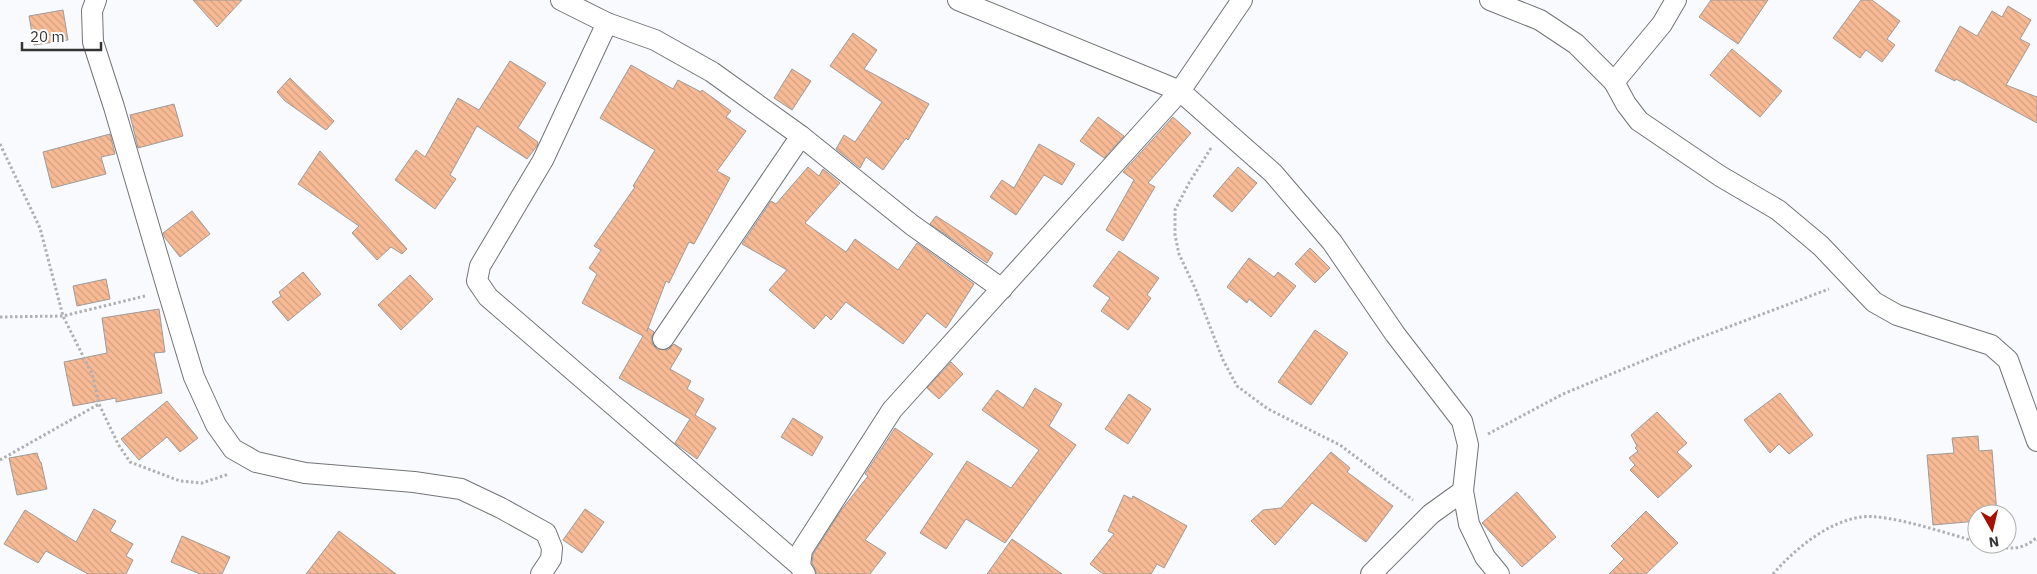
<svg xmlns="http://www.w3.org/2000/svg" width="2037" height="574" viewBox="0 0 2037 574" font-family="'IBM Plex Sans',sans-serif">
	<defs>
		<pattern id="building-back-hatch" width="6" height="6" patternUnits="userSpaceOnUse" patternTransform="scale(1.25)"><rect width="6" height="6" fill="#f7ba95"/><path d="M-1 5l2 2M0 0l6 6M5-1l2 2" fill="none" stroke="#d4a081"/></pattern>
	</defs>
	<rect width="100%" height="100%" fill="#f9fafd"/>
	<g fill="url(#building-back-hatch)" stroke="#9e9b9a">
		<path d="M193,0H242L217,27Z"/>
		<path d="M1711,0H1768L1738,44L1699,17Z"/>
		<path d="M1861,0H1872L1900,21L1887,39L1895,45L1882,62L1866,50L1860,58L1833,38Z"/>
		<path d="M2008,6L2031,20L2020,39L2030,44L2006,85L2037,97V123L1956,79L1955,81L1935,71L1960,26L1977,36L1992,11L2002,17Z"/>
		<path d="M63,10L68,40L34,45L29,16Z"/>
		<path d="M853,33L877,50L864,69L929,104L908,140L906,138L883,170L866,157L860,168L836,149L844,135L855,142L882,102L830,66Z"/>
		<path d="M1732,49L1782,91L1760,117L1710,75Z"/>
		<path d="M510,61L546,83L518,128L538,142L537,146L527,159L477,126L450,175L456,179L435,209L395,180L416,150L425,157L458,98L479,110Z"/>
		<path d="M631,65L673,89L678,80L701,92L702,90L731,111L726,117L746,131L717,171L730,178L694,244L689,242L669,283L666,281L647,331L648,328L654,332L651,339L653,345L657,349L668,350L674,344L682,349L670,369L691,381L687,389L704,399L695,415L716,428L697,459L675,443L690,419L619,378L643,336L582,303L597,274L589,268L601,250L594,246L635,187L633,186L655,150L600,118Z"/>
		<path d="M792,69L811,81L792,110L774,98Z"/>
		<path d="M290,78L334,121L326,130L285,101L277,92Z"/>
		<path d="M174,104L183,136L138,148L130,115Z"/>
		<path d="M1098,117L1124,136L1104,158L1080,141Z"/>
		<path d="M1173,117L1191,133L1148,183L1155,187L1123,241L1106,230L1134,180L1123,172Z"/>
		<path d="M110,134L115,154L101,157L106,174L52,188L43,152Z"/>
		<path d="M1039,144L1075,164L1062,185L1044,175L1016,215L990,197L1002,180L1014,188Z"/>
		<path d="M320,151L407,249L402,254L391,247L377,260L352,233L359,226L298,184Z"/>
		<path d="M808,167L819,176L823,169L840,183L805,223L846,252L855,239L898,270L917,243L974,284L946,328L927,313L903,344L846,302L831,320L826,315L814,329L769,290L787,270L742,244L771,201L776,204Z"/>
		<path d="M1238,167L1257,183L1232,212L1213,196Z"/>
		<path d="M192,211L210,234L180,257L165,238L163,233Z"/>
		<path d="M936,216L993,253L987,263L930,224Z"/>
		<path d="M1310,248L1330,268L1315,283L1295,264Z"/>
		<path d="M1119,251L1159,278L1147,295L1151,298L1128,330L1101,311L1110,298L1093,286Z"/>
		<path d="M1249,258L1274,277L1278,272L1296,286L1271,317L1249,299L1247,303L1227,287Z"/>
		<path d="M303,272L321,294L288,321L272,302L281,296L279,292Z"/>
		<path d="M410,275L433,299L401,330L378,305Z"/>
		<path d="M106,279L110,299L77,306L73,286Z"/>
		<path d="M159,309L165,352L154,353L162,393L116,402V398L73,406L64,362L107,353L102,318Z"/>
		<path d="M1315,330L1348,353L1311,405L1278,382Z"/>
		<path d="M951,362L963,374L939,399L927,388Z"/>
		<path d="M1035,388L1062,404L1049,426L1076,445L1005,543L966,519L946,549L920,533L967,461L1011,488L1039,450L982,410L997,390L1023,408Z"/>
		<path d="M1780,393L1813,435L1789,454L1779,444L1770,453L1744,420Z"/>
		<path d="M1129,394L1151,409L1128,444L1105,429Z"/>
		<path d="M167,401L198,438L180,452L167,437L139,460L121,439Z"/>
		<path d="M1657,412L1687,443L1677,452L1692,466L1658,498L1630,470L1635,465L1629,458L1638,451L1635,448L1637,446L1631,435Z"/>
		<path d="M793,418L823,437L812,456L781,437Z"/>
		<path d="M895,428L933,454L865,540L886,553L870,574H817L812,563L813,554L842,509L868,476L865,474Z"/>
		<path d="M1978,436L1979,451L1992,450L1997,514H1977V521L1933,525L1927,455L1954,453L1952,438Z"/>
		<path d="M1331,452L1350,468L1347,472L1393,506L1366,542L1312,503L1275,545L1251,521L1263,510L1281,508Z"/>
		<path d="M37,453L40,462H41L47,489L17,495L9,458Z"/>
		<path d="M1517,492L1556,537L1522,567L1482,523Z"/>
		<path d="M1124,495L1132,499L1133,496L1187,526L1164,568L1157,564L1151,574H1103L1090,564L1114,534L1108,531Z"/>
		<path d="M94,509L116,521L110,531L133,544L126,556L133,560L126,574H88L46,551L38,563L4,544L25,510L76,542Z"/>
		<path d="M585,509L604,522L582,553L563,540Z"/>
		<path d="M1646,511L1678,543L1646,574H1609L1624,559L1611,546Z"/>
		<path d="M339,531L396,574H306Z"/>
		<path d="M182,536L230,557L222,574H200L171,562Z"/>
		<path d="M1012,539L1062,574H987Z"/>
	</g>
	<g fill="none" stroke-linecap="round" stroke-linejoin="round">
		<defs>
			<g id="street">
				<path d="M96,0L92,11L93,42L114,107L168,291L194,377L216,425L233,449L256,462L305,473L414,482L461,489L501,508L546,533L552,548L551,559L541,574"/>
				<path d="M561,0L607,23L655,40L712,72L801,136L912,225L1002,289"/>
				<path d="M958,0L1180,91L1273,173L1332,242L1395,334L1462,421L1468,445L1463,491L1469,524L1485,557L1499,574"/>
				<path d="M1490,0L1540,20L1576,44L1614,82L1626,104L1639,121L1720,176L1778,210L1821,246L1874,302L1897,315L1991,345L2008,360L2037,441"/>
				<path d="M607,23L543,160L480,266L477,281L488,297L800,566"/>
				<path d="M1614,82L1662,24L1676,0"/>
				<path d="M663,339L801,136"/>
				<path d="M805,574L800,566L802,550L892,410L1180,91L1242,0"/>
				<path d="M1371,574L1431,514L1463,491"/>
			</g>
		</defs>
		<use href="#street" stroke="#737476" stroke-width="22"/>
		<g stroke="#b0b0b2" stroke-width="3" stroke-dasharray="2.5 2.5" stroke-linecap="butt">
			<path d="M0,144L40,228L63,316L92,374L99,404L118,444L130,462L180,481L202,483L229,474"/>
			<path d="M1211,148L1189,183L1175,210V235L1179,254L1195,288L1223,360L1237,386L1268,409L1340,445L1413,500"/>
			<path d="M0,317L63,316L145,296"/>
			<path d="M1488,434L1563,394L1691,341L1829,289"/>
			<path d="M0,460L99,404"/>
			<path d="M1986,544C2006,549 2022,552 2037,537"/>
			<path d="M1773,574C1795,549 1827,522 1861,517C1887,513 1949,534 1977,542"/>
		</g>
		<use href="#street" stroke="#fff" stroke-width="20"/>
	</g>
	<g transform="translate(1992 529) rotate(172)"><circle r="24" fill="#ffffff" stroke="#aeaeae"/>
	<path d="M0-4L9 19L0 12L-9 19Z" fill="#a51100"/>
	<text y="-8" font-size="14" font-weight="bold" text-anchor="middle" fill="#343435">N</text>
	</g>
	<path d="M22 42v8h79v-8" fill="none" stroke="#343435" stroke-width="2.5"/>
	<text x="30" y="42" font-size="15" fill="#343435" stroke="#ffffff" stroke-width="4" paint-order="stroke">20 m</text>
</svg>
